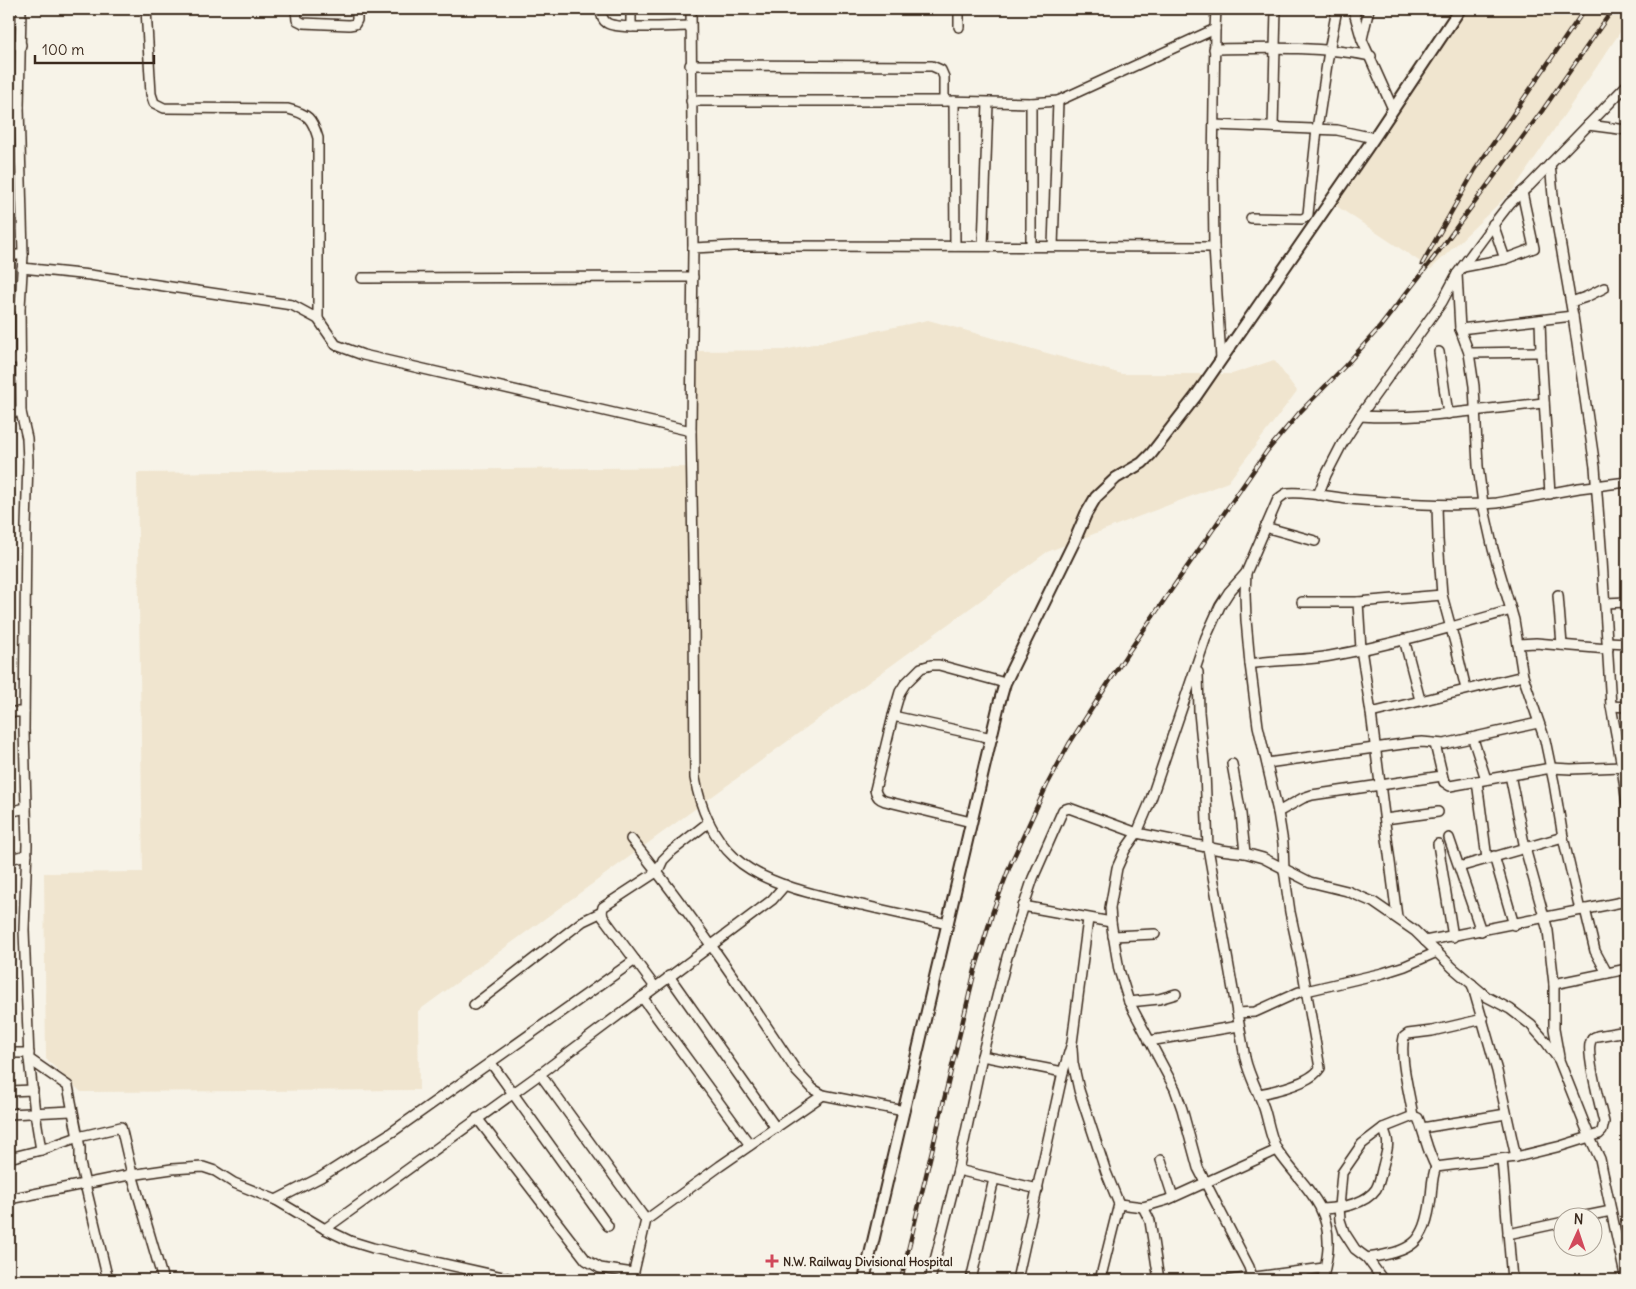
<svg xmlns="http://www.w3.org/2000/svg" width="1636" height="1289" viewBox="0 0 1636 1289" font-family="Delius,sans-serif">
	<rect width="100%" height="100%" fill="#f7f3e8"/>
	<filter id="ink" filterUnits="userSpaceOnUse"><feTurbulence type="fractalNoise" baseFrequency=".02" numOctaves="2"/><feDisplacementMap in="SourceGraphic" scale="10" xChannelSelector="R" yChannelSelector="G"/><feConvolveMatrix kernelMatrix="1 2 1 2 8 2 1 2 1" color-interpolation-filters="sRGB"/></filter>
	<g filter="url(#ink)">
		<g fill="#f0e5cf">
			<path d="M1464,9H1627V22L1514,189L1431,269L1335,205Z"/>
			<path d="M928,320L1122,374H1232L1274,360L1297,391L1228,482L1047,552L418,1011L419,1090L81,1092L46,1059L44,873L143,872L137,473L695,467V351L784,350Z"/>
		</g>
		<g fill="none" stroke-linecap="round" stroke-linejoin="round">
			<defs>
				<g id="minor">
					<path d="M146,9L151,94L154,103L164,108L288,109C308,114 312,118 318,138V319"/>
					<path d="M296,9L297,20L303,23L349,25L355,24L357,20V9"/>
					<path d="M601,9C601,14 602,20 607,23C618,30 674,26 690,26"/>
					<path d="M631,9V27"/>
					<path d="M691,9L693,248L691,431L694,617L695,778C700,808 713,838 735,858C764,885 824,897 862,905C891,912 919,918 948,924"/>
					<path d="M959,9V27"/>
					<path d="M1216,9L1215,29L1213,170L1214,247L1221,359"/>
					<path d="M1353,9L1362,40L1393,109"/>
					<path d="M1362,39L1369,9"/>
					<path d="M9,44L21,45"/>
					<path d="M1214,49C1266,48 1320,46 1371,56"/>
					<path d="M690,65L932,66L941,70L944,77V101"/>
					<path d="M691,101H944L1031,103L1058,101L1215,29"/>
					<path d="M954,101L955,246"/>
					<path d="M1031,103V246"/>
					<path d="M9,107H19"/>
					<path d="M1214,125L1337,130L1374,138"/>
					<path d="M1588,125L1627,130"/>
					<path d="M1273,127L1276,9"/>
					<path d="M1550,164L1554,206L1573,316L1595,467L1602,560L1611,706L1622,767L1627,804"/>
					<path d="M1251,218L1302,219L1306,217L1308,214L1317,129L1329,51L1337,9"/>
					<path d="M1493,224L1505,259L1534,248L1522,192"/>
					<path d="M983,246L988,103"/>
					<path d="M1053,246L1058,101"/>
					<path d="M693,248L733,246L1214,247"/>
					<path d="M9,255H23"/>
					<path d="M1463,267L1505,259"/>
					<path d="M22,268L90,275L292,305L318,319L336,345L363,355L691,431"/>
					<path d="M1457,274L1460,329L1469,353L1474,386L1478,466L1483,504L1493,549L1514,620L1523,676L1545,740L1554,783L1563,837L1580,910"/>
					<path d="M362,278L693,277"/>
					<path d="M1571,302L1586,297L1604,288"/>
					<path d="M9,307H20"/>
					<path d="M1540,320L1541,352L1550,494"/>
					<path d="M1460,329L1573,316"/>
					<path d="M1439,352L1448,414"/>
					<path d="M1469,353L1541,352"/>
					<path d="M9,359H21"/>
					<path d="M9,412H21L20,307L23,255L19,107L21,9"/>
					<path d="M21,412L27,438L28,461L26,527L24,729L27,845L24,930L29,1059L68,1086L80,1148V1163L108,1280"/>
					<path d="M1360,416C1421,420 1483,409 1544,403"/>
					<path d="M1318,495L1326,475L1342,444L1360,416L1442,302L1457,274L1496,221L1510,203L1529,186L1627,85"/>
					<path d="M1437,505L1438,540L1442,595L1455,643L1466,689"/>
					<path d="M1265,527L1315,541"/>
					<path d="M1246,573L1229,592L1220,606L1206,637L1150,802L1137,833L1125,850L1117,868L1110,908L1111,922L1119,970L1129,1002L1175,1089L1182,1109L1198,1168L1249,1267L1253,1280"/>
					<path d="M1558,595L1562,645"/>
					<path d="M1302,602H1358L1442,595"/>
					<path d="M1358,602L1361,649L1371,713L1397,917"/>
					<path d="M1605,603L1627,602"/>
					<path d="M1404,639L1420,700"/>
					<path d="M1608,642L1627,643"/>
					<path d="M1518,644L1536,643L1608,649"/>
					<path d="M1250,664C1276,659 1304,661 1330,656C1391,645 1452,627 1511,610"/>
					<path d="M1198,672L1199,712L1205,772L1208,848L1245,1058C1249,1076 1258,1091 1264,1108C1268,1120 1271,1141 1278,1151C1301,1185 1330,1202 1328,1247C1328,1258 1324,1269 1323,1280"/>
					<path d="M1611,706L1627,707"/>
					<path d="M9,712H24"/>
					<path d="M1371,713L1523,676"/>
					<path d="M893,716L992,738"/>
					<path d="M1473,739L1486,779"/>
					<path d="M1435,744L1444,782L1450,786L1551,768L1571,769L1622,767"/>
					<path d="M1267,763L1410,743L1422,742L1444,744L1538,723"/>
					<path d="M1232,764L1241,814L1245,853"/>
					<path d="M1510,775L1525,848L1548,931L1554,984V1029L1559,1057"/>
					<path d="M1477,781L1487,859"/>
					<path d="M9,812L26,808"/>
					<path d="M1278,812L1303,798L1312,795L1442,776"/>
					<path d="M1385,819L1438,812"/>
					<path d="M971,822L885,801C879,799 877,797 875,790L893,716L900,692L905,684L921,668L931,665H939L1005,683"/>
					<path d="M1449,838L1481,931"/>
					<path d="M631,839C691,913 744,992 797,1072L813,1089L823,1095L904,1111"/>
					<path d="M1438,844L1453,937"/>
					<path d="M1494,856L1514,925"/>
					<path d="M9,859L27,855"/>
					<path d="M1459,867L1563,837"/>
					<path d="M1023,906L1111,922"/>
					<path d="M1585,909L1595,951L1607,973"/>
					<path d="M1113,936L1155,934"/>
					<path d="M1425,941L1627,901"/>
					<path d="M669,976L776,1128"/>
					<path d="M1472,984L1497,1071L1516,1157"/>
					<path d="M1554,984L1627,969"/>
					<path d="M655,987L603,917L602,912L603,907L658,871L663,860L672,851L709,822"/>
					<path d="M1306,991L1383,973L1405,966L1437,952"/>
					<path d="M642,997L750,1145"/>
					<path d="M1129,1002L1159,999L1176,994"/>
					<path d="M474,1005L583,921L602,912"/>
					<path d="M1237,1013L1255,1012L1299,992"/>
					<path d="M1149,1041L1239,1026"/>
					<path d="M1072,1048L1073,1063L1079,1090L1106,1172L1119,1204L1100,1280"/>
					<path d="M9,1053H29"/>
					<path d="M982,1056L1063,1072"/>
					<path d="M29,1059L35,1113L41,1150"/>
					<path d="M491,1063L608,1226"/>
					<path d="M540,1074L646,1220L720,1166L823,1095"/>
					<path d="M9,1091L33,1090"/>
					<path d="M1259,1094C1275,1091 1311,1083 1320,1068L1302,967L1290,912L1284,870L1283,843L1278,812L1258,726L1250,664L1246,620L1245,594L1246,573L1278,499C1281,497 1284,494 1287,493C1306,491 1330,497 1348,499C1398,503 1447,507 1497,503L1579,488L1627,482"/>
					<path d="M9,1114L72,1111"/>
					<path d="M1413,1116C1410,1096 1399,1056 1404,1037L1408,1034L1432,1031L1483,1019"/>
					<path d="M477,1118L586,1260L600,1268L633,1273"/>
					<path d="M1422,1128L1506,1114"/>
					<path d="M9,1158L41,1150L78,1137L121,1127L132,1174L163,1280"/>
					<path d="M1502,1159L1512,1280"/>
					<path d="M1161,1160L1173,1197"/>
					<path d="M958,1170L1038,1189"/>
					<path d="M9,1199L124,1176L172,1169L203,1167L215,1171L234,1183L276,1200L325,1229L350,1241L373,1248L516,1280"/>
					<path d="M276,1200L321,1177L392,1132L635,960"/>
					<path d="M1119,1204L1143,1207L1167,1200L1277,1150"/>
					<path d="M1143,1207L1150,1221L1159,1280"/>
					<path d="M1322,1209C1340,1208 1365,1205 1376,1189C1380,1182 1381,1173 1383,1166C1387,1149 1391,1144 1383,1128"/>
					<path d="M1586,1216L1611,1211"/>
					<path d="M325,1229L540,1074L772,900L785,885"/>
					<path d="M1508,1234L1564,1222"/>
					<path d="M1367,1258C1412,1251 1425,1245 1431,1197C1432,1188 1432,1176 1436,1167L1516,1157L1561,1146L1599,1134L1602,1131L1604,1122C1600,1106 1587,1057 1590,1044C1591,1039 1593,1037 1597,1036L1627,1031"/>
					<path d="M632,1280L646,1220"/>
					<path d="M930,1280L958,1170L982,1056L1007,957L1033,878L1063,810L1069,808L1137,833L1221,850L1245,853L1263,858L1310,882L1347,891L1373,902L1415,931L1453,968L1487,997L1510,1009L1531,1025L1546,1042L1559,1060L1590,1138L1600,1159L1626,1280"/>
					<path d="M971,1280L994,1179"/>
					<path d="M1017,1280L1063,1072L1072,1043L1088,919"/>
					<path d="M1231,1280L1324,1268"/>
					<path d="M1383,1280L1367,1258L1355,1249L1344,1232L1340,1220L1339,1207L1342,1173L1362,1144L1383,1128L1413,1116L1418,1118C1425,1135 1427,1151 1436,1167"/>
				</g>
				<path id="tertiary" d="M864,1280L999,704L1005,683L1074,542L1086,514L1096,497L1116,478L1142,463L1151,454L1196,396L1374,138L1460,9"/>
			</defs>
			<use href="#minor" stroke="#3b2a1e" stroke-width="12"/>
			<use href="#tertiary" stroke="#3b2a1e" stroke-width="14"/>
			<use href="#minor" stroke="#f7f3e8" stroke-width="9"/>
			<use href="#tertiary" stroke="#f7f3e8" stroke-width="10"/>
			<defs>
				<g id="rail">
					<path d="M1422,264L1475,170L1585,9"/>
					<path d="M901,1280L975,970L993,911L1011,863L1047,785L1069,744L1127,654L1267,451L1300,412L1345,366L1380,327L1439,251L1542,111L1613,9"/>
				</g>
			</defs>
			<use href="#rail" stroke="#3b2a1e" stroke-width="4.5"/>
			<use href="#rail" stroke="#f7f3e8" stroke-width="2.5" stroke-dasharray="8" stroke-linecap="butt"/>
		</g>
	</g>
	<path fill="#d1495b" stroke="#f7f3e8" stroke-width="2" d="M769.5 1253.5h5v5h5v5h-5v5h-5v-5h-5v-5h5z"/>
	<g text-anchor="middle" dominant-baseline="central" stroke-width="5" stroke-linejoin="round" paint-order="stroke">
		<g font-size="12" font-weight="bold" fill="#3b2a1e" stroke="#f7f3e8" text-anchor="start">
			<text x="783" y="1261">N.W. Railway Divisional Hospital</text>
		</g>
	</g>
	<rect width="1636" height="1289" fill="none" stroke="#f7f3e8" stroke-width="30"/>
	<rect x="15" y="15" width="1606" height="1259" fill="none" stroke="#3b2a1e" stroke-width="2" filter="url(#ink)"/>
	<g transform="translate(1578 1232) rotate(3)"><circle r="24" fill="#f7f3e8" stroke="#aca397"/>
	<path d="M0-4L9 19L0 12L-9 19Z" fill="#d1495b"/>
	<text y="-8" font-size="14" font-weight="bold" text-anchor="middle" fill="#3b2a1e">N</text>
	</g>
	<path d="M35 55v8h119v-8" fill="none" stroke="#3b2a1e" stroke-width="2.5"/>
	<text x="42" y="55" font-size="15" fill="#3b2a1e" stroke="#f7f3e8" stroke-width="4" paint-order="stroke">100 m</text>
</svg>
